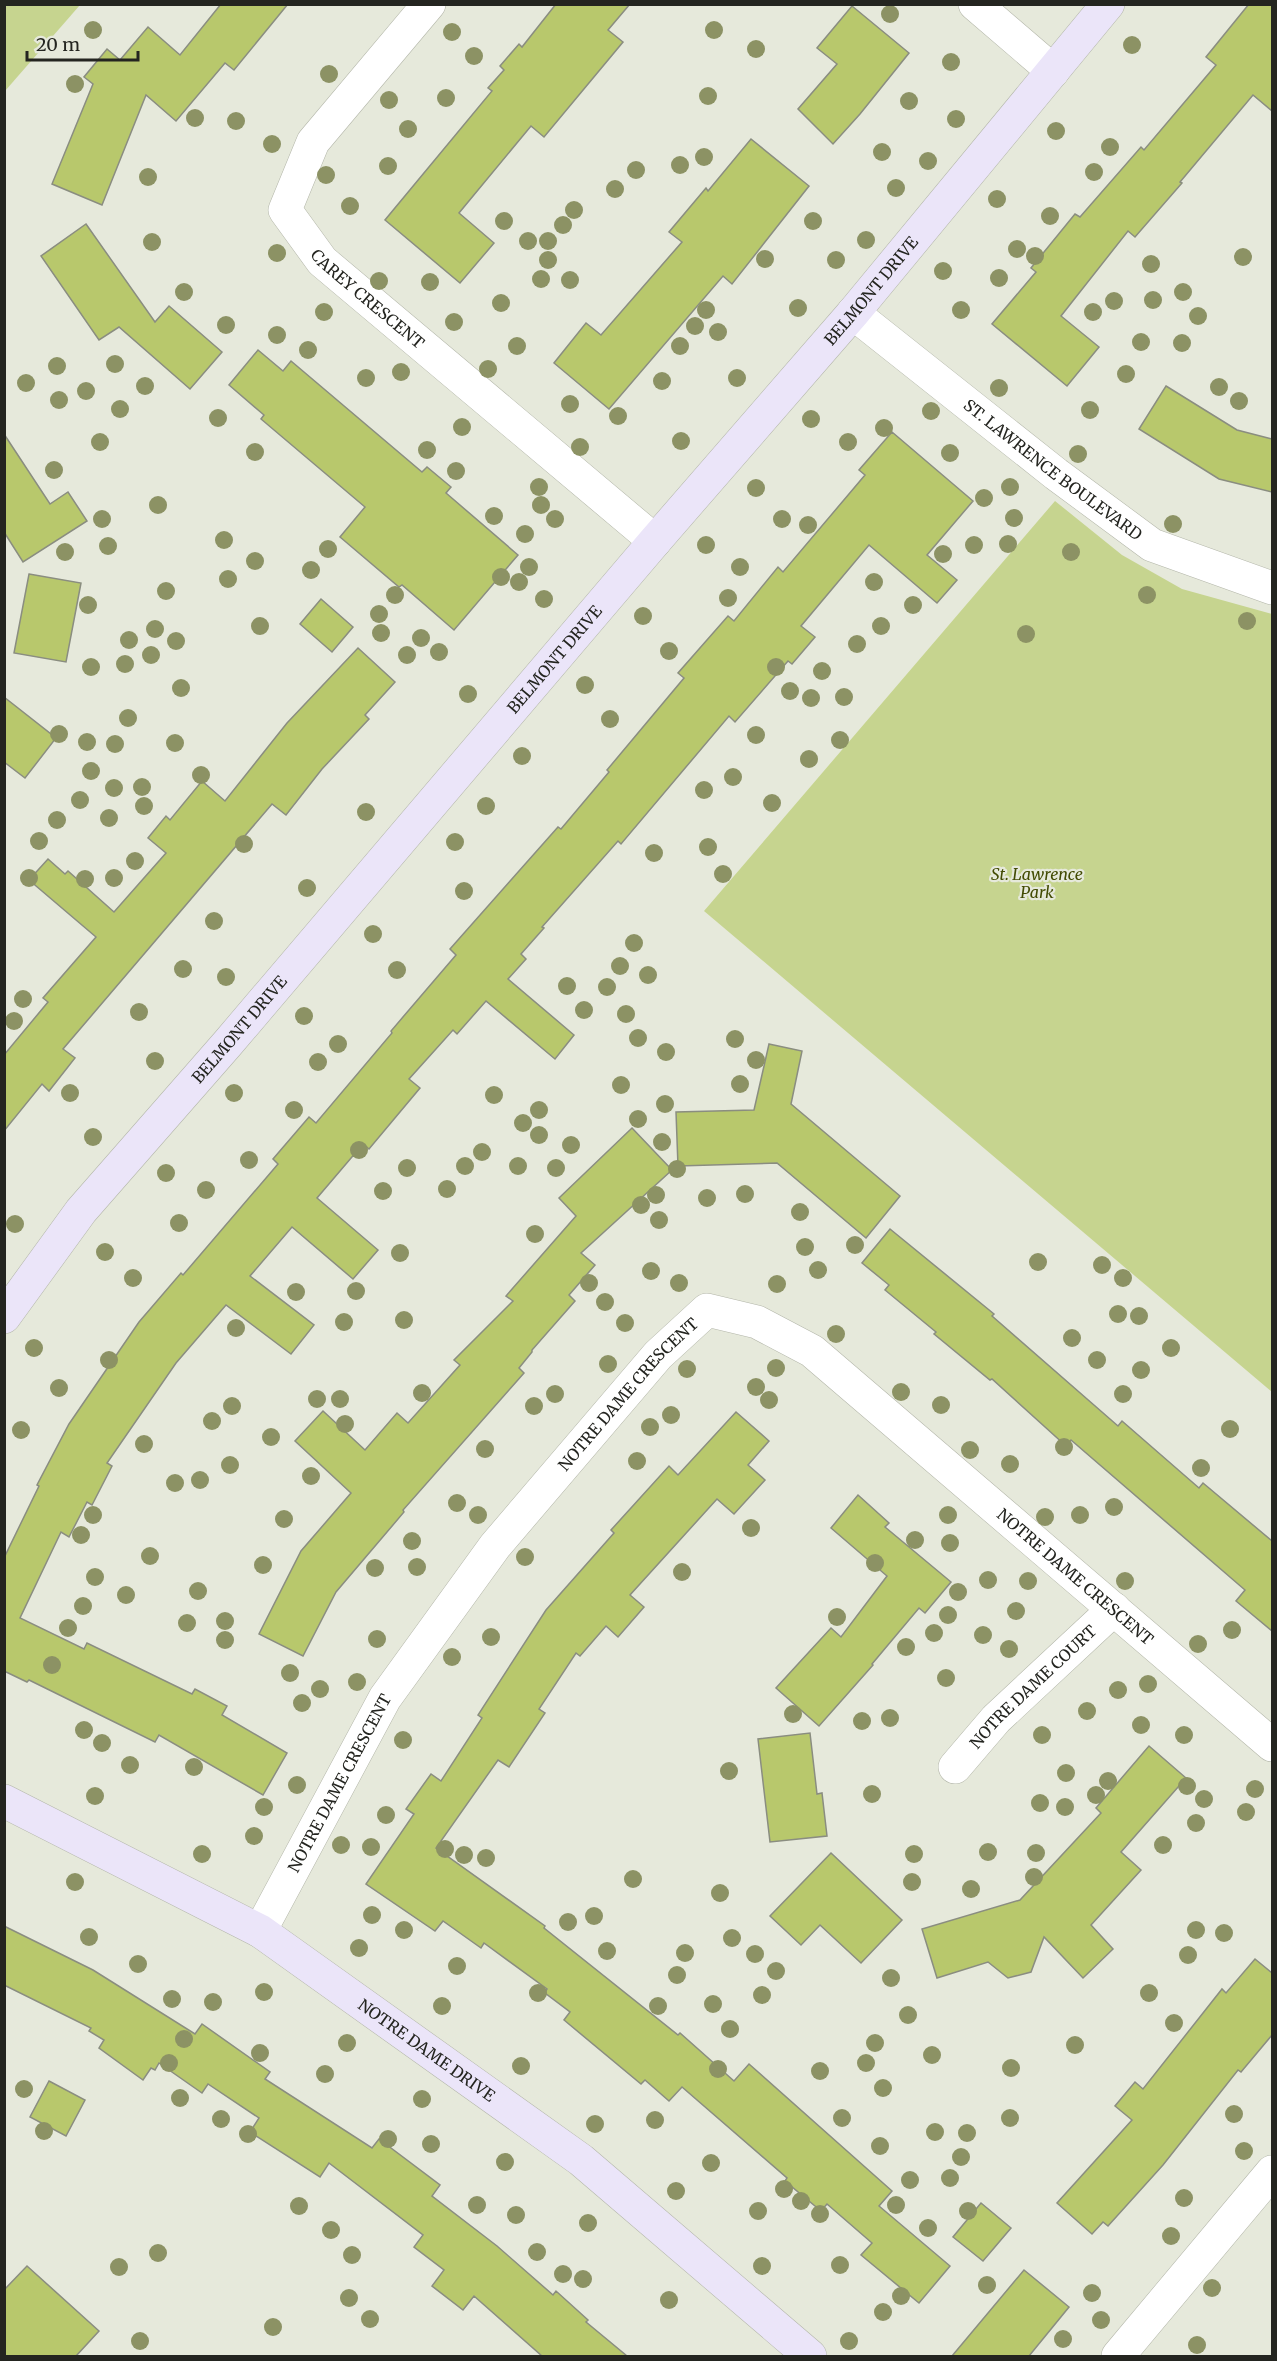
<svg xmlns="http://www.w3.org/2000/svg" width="1277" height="2361" viewBox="0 0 1277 2361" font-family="Merriweather,serif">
	<rect width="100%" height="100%" fill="#e6e9db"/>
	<g fill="#c6d48f">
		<path d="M5,4L80,5L5,91L4,5Z"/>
		<path d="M1055,501L1122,555L1182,589L1272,614V1392L704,911Z"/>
	</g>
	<g fill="#b8c86c" stroke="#8a8d80" stroke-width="1.5">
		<path d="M221,4H288L234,70L225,63L176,121L146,95L102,205L52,184L93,84L84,77L107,49L120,60L148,27L180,55Z"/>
		<path d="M556,4H630L608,30L623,42L544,137L531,126L459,213L494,243L460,283L385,220L492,91L488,88L504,70L500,66L519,44L522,47Z"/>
		<path d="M1249,4H1272V111L1253,95L1180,182L1182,183L1135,237L1128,231L1061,316L1099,347L1067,386L992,324L1036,272L1031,268L1075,214L1080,217L1141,147L1144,150L1216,65L1206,57Z"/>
		<path d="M852,6L909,53L860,114L833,144L798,109L837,64L817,48Z"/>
		<path d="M751,139L809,186L732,284L723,276L609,409L554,363L586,323L601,335L682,242L669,232L706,188L708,191Z"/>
		<path d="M86,224L155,322L169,306L222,352L190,389L119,327L99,340L41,256Z"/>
		<path d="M258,350L283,371L291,361L422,472L427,467L451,487L446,493L518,555L454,630L402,585L399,587L340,537L365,507L261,419L264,415L229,385Z"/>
		<path d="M1166,386L1237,430L1272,439V492L1219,479L1139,429Z"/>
		<path d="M892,432L973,501L927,555L957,580L937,603L869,545L801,626L815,637L792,664L788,661L735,722L729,716L621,844L618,841L542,927L544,928L521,954L526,959L508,979L574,1035L555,1059L486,1001L457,1034L453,1030L409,1079L420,1088L369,1149L363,1144L317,1198L378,1250L353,1279L292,1227L250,1276L314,1325L291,1354L226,1305L176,1363L107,1463L112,1466L92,1505L87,1502L69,1537L61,1532L20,1618L84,1649L87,1643L192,1694L195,1689L227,1706L222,1715L287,1753L263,1795L159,1735L155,1742L29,1680L27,1682L4,1671V1558L39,1486L37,1485L69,1424L139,1322L181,1273L183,1275L278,1164L273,1159L309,1117L316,1123L392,1033L391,1031L456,955L450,949L558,827L561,829L609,772L607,770L684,678L678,673L728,616L734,621L778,567L783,572L865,475L859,470Z"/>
		<path d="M4,434L50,504L68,492L87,521L23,562L4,532Z"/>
		<path d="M29,574L81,583L66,662L14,653Z"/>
		<path d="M321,599L353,627L332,652L300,624Z"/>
		<path d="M358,648L395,682L365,715L369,719L322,769L286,815L272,804L63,1049L75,1058L49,1091L42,1084L4,1131V1055L48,1002L43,998L96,937L29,880L48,859L65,874L68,871L114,912L166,853L148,838L166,816L170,820L202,781L225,801L287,723Z"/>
		<path d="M4,697L56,738L25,778L4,762Z"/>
		<path d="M769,1044L802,1051L791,1104L900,1196L866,1238L777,1163L678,1166L676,1112L754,1110Z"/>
		<path d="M632,1128L672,1170L581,1253L595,1265L569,1295L575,1301L532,1350V1352L519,1368L524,1373L403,1510L404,1512L336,1592L303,1656L259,1634L301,1551L351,1493L295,1441L323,1411L365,1450L397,1413L408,1423L460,1365L454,1360L513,1301L506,1296L576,1216L559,1198Z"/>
		<path d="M890,1229L994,1314L992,1316L1118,1426L1122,1421L1199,1488L1203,1483L1272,1541V1631L1236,1601L1245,1590L1071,1440L1066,1446L992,1379L990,1380L934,1334L936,1332L885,1290L889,1285L862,1263Z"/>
		<path d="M736,1412L769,1441L748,1465L765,1480L734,1514L717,1499L630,1595L644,1607L618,1637L606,1626L580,1656L576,1653L539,1709L545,1713L509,1767L498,1760L436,1848L545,1926L544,1928L678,2035L680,2033L734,2081L749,2064L892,2191L879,2206L950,2266L919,2303L861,2255L872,2243L827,2204L821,2211L785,2181L787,2178L682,2087L669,2101L645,2080L641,2084L564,2020L570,2012L545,1993L547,1989L484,1943L481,1948L443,1921L435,1931L366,1884L414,1814L406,1809L431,1774L441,1781L482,1718L478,1715L546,1610L614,1533L611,1530L669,1466L678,1475Z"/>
		<path d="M858,1495L889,1523L885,1527L951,1582L925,1613L919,1608L872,1664L873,1665L819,1726L776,1688L831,1628L841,1637L887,1576L831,1528Z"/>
		<path d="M810,1733L817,1794L822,1793L827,1836L770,1842L758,1739Z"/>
		<path d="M1149,1746L1186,1778L1121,1852L1141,1870L1091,1925L1113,1949L1083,1978L1044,1937L1031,1972L1008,1978L988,1962L937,1978L922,1929L1020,1900L1101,1813L1096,1808Z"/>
		<path d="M831,1853L902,1920L861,1963L820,1925L801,1945L770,1916Z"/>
		<path d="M4,1926L93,1970L195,2034L202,2024L270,2072L265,2079L372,2148L379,2139L440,2185L432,2196L497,2246L553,2295L556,2291L588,2320L586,2322L627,2356H542L474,2296L463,2310L432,2286L444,2270L414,2247L423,2235L329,2163L320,2177L250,2132L259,2118L208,2084L202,2093L159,2063L155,2070L151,2068L143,2080L99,2048L104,2040L89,2031L91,2028L4,1985Z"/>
		<path d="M1255,1959L1272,1973V2035L1241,2072L1238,2070L1163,2165L1108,2226L1103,2222L1092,2234L1057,2203L1132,2120L1115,2106L1135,2082L1143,2089L1222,1989L1226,1993Z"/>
		<path d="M49,2081L85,2100L66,2136L30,2117Z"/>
		<path d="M981,2203L1011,2228L983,2261L953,2237Z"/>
		<path d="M27,2266L99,2331L76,2356H4V2290Z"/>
		<path d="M1024,2270L1069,2307L1029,2356H952Z"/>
	</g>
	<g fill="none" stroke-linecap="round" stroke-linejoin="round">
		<defs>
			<g id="street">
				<path id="s1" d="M429,4L313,142L285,210L322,261L655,541"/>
				<path d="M975,4L1053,71"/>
				<path id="s2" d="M853,313L1056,474L1152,545L1272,588"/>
				<path id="s3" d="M955,1767L996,1719L1114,1609"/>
				<path id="s4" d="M260,1931L385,1698L495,1546L658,1355L707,1310L757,1322L812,1351L1272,1745"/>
				<path d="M1118,2356L1272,2172"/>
			</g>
			<g id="secondary">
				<path id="s5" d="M4,1317L81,1211L228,1043L655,541L853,313L1108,4"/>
				<path id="s6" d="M4,1801L260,1931L581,2160L810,2356"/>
			</g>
		</defs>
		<use href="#street" stroke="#b3b6a9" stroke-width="34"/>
		<use href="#secondary" stroke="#b3b6a9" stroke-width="34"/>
		<use href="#street" stroke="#fff" stroke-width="33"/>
		<use href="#secondary" stroke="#ebe5f9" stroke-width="33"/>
	</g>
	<g fill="#8c9264">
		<circle cx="890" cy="14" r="9"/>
		<circle cx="93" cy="30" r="9"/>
		<circle cx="714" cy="30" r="9"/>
		<circle cx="452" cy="32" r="9"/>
		<circle cx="1132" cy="45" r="9"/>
		<circle cx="756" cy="49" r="9"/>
		<circle cx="474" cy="56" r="9"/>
		<circle cx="951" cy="62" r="9"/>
		<circle cx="329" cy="74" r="9"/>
		<circle cx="75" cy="84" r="9"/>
		<circle cx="708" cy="96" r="9"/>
		<circle cx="446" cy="98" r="9"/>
		<circle cx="389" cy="100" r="9"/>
		<circle cx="909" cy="101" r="9"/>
		<circle cx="195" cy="118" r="9"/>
		<circle cx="956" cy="119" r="9"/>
		<circle cx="236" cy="121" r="9"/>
		<circle cx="408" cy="129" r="9"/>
		<circle cx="1056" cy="131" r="9"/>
		<circle cx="272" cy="144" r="9"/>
		<circle cx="1110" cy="147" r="9"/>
		<circle cx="882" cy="152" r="9"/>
		<circle cx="704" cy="157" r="9"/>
		<circle cx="928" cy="161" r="9"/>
		<circle cx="680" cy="165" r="9"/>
		<circle cx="388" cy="166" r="9"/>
		<circle cx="636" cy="170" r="9"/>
		<circle cx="1094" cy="172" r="9"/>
		<circle cx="326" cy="175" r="9"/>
		<circle cx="148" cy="177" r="9"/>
		<circle cx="896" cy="188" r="9"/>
		<circle cx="615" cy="189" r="9"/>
		<circle cx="997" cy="199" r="9"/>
		<circle cx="350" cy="206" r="9"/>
		<circle cx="574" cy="210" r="9"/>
		<circle cx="1050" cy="216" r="9"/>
		<circle cx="504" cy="221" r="9"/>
		<circle cx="813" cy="221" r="9"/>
		<circle cx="563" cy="225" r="9"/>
		<circle cx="866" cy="240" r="9"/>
		<circle cx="528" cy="241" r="9"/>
		<circle cx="548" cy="241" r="9"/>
		<circle cx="152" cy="242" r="9"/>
		<circle cx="1017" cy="249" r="9"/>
		<circle cx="277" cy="253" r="9"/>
		<circle cx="1035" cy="256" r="9"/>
		<circle cx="1243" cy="257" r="9"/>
		<circle cx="765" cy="259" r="9"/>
		<circle cx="548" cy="260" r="9"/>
		<circle cx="836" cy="260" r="9"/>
		<circle cx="1151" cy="264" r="9"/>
		<circle cx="943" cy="271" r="9"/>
		<circle cx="999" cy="278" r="9"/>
		<circle cx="541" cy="279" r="9"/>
		<circle cx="570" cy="280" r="9"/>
		<circle cx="379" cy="281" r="9"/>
		<circle cx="430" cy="282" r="9"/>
		<circle cx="184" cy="292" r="9"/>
		<circle cx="1183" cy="292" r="9"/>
		<circle cx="1153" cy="300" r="9"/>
		<circle cx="1114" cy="301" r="9"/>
		<circle cx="501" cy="303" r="9"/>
		<circle cx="798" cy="308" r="9"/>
		<circle cx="706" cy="310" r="9"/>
		<circle cx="961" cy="310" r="9"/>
		<circle cx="324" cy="312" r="9"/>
		<circle cx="1093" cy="312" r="9"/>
		<circle cx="1198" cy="316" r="9"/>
		<circle cx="454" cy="322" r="9"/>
		<circle cx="226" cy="325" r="9"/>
		<circle cx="695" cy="326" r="9"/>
		<circle cx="718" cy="332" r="9"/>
		<circle cx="277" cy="335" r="9"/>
		<circle cx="1141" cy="342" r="9"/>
		<circle cx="1182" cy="343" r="9"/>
		<circle cx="517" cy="346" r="9"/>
		<circle cx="680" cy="346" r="9"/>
		<circle cx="308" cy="350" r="9"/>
		<circle cx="115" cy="364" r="9"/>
		<circle cx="57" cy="366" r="9"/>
		<circle cx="488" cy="369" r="9"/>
		<circle cx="401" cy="372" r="9"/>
		<circle cx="1126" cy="374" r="9"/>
		<circle cx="366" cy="378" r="9"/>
		<circle cx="737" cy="378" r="9"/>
		<circle cx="662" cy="381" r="9"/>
		<circle cx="26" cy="383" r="9"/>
		<circle cx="145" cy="386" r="9"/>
		<circle cx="1219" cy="387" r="9"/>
		<circle cx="999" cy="388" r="9"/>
		<circle cx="86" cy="391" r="9"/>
		<circle cx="59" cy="400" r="9"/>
		<circle cx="1239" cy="401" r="9"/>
		<circle cx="570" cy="404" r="9"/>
		<circle cx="120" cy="409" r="9"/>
		<circle cx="1090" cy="410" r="9"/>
		<circle cx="931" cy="411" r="9"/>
		<circle cx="618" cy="416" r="9"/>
		<circle cx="218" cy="418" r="9"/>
		<circle cx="811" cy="419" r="9"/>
		<circle cx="462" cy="427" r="9"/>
		<circle cx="884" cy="428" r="9"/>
		<circle cx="681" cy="441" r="9"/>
		<circle cx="100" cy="442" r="9"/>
		<circle cx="848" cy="442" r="9"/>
		<circle cx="580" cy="447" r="9"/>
		<circle cx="427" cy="450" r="9"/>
		<circle cx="255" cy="452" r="9"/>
		<circle cx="950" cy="453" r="9"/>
		<circle cx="1078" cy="454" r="9"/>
		<circle cx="54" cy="470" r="9"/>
		<circle cx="456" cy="471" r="9"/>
		<circle cx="539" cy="487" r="9"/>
		<circle cx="1010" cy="487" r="9"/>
		<circle cx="756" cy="488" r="9"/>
		<circle cx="984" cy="498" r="9"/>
		<circle cx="158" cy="505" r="9"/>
		<circle cx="541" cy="505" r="9"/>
		<circle cx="494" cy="516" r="9"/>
		<circle cx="1014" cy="518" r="9"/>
		<circle cx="102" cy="519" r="9"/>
		<circle cx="555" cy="519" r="9"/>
		<circle cx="782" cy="519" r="9"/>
		<circle cx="1173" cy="524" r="9"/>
		<circle cx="808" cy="525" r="9"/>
		<circle cx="525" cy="534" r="9"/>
		<circle cx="224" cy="540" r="9"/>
		<circle cx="1008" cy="544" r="9"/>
		<circle cx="706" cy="545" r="9"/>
		<circle cx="974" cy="545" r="9"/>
		<circle cx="108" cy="546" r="9"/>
		<circle cx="328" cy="549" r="9"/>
		<circle cx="65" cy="552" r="9"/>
		<circle cx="1071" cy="552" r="9"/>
		<circle cx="943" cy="554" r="9"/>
		<circle cx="255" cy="561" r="9"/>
		<circle cx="529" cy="567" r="9"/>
		<circle cx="740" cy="567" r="9"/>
		<circle cx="311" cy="570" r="9"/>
		<circle cx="501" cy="577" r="9"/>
		<circle cx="228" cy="579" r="9"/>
		<circle cx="519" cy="582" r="9"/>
		<circle cx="874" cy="582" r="9"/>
		<circle cx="166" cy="591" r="9"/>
		<circle cx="395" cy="595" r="9"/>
		<circle cx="1147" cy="595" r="9"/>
		<circle cx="728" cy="598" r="9"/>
		<circle cx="544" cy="599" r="9"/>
		<circle cx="88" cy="605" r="9"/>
		<circle cx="913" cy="605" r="9"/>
		<circle cx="379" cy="614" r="9"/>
		<circle cx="643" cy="616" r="9"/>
		<circle cx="1247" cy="621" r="9"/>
		<circle cx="260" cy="626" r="9"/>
		<circle cx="881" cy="626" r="9"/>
		<circle cx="155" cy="629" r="9"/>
		<circle cx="381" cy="633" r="9"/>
		<circle cx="1026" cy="634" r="9"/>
		<circle cx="421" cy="638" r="9"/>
		<circle cx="129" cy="640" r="9"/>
		<circle cx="176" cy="641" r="9"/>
		<circle cx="857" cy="644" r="9"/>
		<circle cx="669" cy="651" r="9"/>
		<circle cx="439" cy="652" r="9"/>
		<circle cx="151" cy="655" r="9"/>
		<circle cx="407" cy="655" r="9"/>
		<circle cx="125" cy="664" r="9"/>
		<circle cx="91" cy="667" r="9"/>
		<circle cx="776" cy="667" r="9"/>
		<circle cx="822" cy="671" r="9"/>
		<circle cx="585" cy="685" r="9"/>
		<circle cx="181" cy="688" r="9"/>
		<circle cx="790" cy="691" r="9"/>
		<circle cx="468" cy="694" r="9"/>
		<circle cx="844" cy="697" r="9"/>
		<circle cx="811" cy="698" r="9"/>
		<circle cx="128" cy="718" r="9"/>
		<circle cx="610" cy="719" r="9"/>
		<circle cx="59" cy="734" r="9"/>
		<circle cx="756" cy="735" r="9"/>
		<circle cx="840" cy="740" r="9"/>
		<circle cx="87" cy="742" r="9"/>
		<circle cx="175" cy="743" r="9"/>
		<circle cx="115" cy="744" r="9"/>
		<circle cx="522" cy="756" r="9"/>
		<circle cx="809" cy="759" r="9"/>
		<circle cx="91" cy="771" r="9"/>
		<circle cx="201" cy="775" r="9"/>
		<circle cx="733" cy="777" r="9"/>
		<circle cx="142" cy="787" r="9"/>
		<circle cx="114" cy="788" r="9"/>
		<circle cx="704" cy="790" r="9"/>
		<circle cx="80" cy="800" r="9"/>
		<circle cx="772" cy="803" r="9"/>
		<circle cx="144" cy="806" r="9"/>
		<circle cx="486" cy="806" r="9"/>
		<circle cx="366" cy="812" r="9"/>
		<circle cx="109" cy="818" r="9"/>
		<circle cx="57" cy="820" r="9"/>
		<circle cx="39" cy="841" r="9"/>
		<circle cx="455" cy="842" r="9"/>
		<circle cx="244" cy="844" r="9"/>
		<circle cx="708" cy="847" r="9"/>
		<circle cx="654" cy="853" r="9"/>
		<circle cx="135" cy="861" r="9"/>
		<circle cx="723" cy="874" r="9"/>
		<circle cx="29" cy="878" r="9"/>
		<circle cx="114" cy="878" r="9"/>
		<circle cx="85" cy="879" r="9"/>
		<circle cx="307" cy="888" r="9"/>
		<circle cx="464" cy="891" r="9"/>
		<circle cx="214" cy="921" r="9"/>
		<circle cx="373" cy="934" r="9"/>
		<circle cx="634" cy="943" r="9"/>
		<circle cx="620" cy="966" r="9"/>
		<circle cx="183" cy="969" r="9"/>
		<circle cx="397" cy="970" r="9"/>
		<circle cx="648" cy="975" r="9"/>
		<circle cx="226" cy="977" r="9"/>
		<circle cx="567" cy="986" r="9"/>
		<circle cx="607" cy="987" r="9"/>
		<circle cx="23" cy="999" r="9"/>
		<circle cx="584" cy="1010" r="9"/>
		<circle cx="139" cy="1012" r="9"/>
		<circle cx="626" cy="1014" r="9"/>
		<circle cx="304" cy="1016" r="9"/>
		<circle cx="14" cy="1021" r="9"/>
		<circle cx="638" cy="1038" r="9"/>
		<circle cx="735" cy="1039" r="9"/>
		<circle cx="338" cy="1044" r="9"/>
		<circle cx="666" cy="1052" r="9"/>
		<circle cx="756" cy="1060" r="9"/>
		<circle cx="155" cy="1061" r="9"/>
		<circle cx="318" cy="1062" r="9"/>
		<circle cx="740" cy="1084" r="9"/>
		<circle cx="621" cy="1085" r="9"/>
		<circle cx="70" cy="1093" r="9"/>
		<circle cx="234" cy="1093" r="9"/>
		<circle cx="494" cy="1095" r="9"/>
		<circle cx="665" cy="1104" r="9"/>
		<circle cx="294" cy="1110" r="9"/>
		<circle cx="539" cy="1110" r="9"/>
		<circle cx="638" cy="1119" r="9"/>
		<circle cx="523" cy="1123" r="9"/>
		<circle cx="539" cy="1135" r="9"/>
		<circle cx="93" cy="1137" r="9"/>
		<circle cx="662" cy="1142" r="9"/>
		<circle cx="571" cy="1145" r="9"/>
		<circle cx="359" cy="1150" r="9"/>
		<circle cx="482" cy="1152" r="9"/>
		<circle cx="249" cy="1160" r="9"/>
		<circle cx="465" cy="1166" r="9"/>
		<circle cx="518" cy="1166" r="9"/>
		<circle cx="407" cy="1168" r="9"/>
		<circle cx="556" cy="1168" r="9"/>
		<circle cx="677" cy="1169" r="9"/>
		<circle cx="166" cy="1173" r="9"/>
		<circle cx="447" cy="1189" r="9"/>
		<circle cx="206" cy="1190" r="9"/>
		<circle cx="383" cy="1191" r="9"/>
		<circle cx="745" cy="1194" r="9"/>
		<circle cx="656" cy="1195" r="9"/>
		<circle cx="707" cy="1198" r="9"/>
		<circle cx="641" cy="1205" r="9"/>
		<circle cx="800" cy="1212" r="9"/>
		<circle cx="659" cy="1220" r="9"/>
		<circle cx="179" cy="1223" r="9"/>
		<circle cx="15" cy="1224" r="9"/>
		<circle cx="535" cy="1234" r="9"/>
		<circle cx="855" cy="1245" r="9"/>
		<circle cx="805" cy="1247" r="9"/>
		<circle cx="105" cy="1252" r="9"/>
		<circle cx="400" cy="1253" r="9"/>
		<circle cx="1038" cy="1262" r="9"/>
		<circle cx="1102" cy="1265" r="9"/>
		<circle cx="818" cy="1270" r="9"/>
		<circle cx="651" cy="1271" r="9"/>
		<circle cx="133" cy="1278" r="9"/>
		<circle cx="1123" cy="1278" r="9"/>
		<circle cx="589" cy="1283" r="9"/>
		<circle cx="679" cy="1283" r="9"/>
		<circle cx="777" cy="1284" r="9"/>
		<circle cx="356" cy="1291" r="9"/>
		<circle cx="296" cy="1292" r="9"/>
		<circle cx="605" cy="1302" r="9"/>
		<circle cx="1118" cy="1314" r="9"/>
		<circle cx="1139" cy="1316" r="9"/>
		<circle cx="404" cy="1320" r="9"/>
		<circle cx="344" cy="1322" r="9"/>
		<circle cx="625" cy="1323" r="9"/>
		<circle cx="236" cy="1328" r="9"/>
		<circle cx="836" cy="1334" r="9"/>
		<circle cx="1072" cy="1338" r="9"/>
		<circle cx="34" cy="1348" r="9"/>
		<circle cx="1171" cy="1348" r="9"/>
		<circle cx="109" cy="1360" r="9"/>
		<circle cx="1097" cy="1360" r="9"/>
		<circle cx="608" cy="1364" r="9"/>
		<circle cx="776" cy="1368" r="9"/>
		<circle cx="687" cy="1369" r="9"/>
		<circle cx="1141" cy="1370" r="9"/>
		<circle cx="756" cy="1387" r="9"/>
		<circle cx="59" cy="1388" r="9"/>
		<circle cx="901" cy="1392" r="9"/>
		<circle cx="422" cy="1393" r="9"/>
		<circle cx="555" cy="1394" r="9"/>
		<circle cx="1123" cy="1394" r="9"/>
		<circle cx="317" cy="1399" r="9"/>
		<circle cx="340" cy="1399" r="9"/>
		<circle cx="769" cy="1400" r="9"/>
		<circle cx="941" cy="1405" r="9"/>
		<circle cx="232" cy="1406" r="9"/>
		<circle cx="534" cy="1406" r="9"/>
		<circle cx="671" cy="1415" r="9"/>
		<circle cx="212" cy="1421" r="9"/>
		<circle cx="345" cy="1424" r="9"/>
		<circle cx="650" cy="1427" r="9"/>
		<circle cx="1230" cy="1429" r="9"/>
		<circle cx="21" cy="1430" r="9"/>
		<circle cx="271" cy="1437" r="9"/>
		<circle cx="144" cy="1444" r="9"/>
		<circle cx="1064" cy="1447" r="9"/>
		<circle cx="485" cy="1449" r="9"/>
		<circle cx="970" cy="1450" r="9"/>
		<circle cx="637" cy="1461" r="9"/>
		<circle cx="1010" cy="1464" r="9"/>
		<circle cx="230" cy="1465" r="9"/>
		<circle cx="1201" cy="1468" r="9"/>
		<circle cx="311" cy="1476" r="9"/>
		<circle cx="200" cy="1480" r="9"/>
		<circle cx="175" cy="1483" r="9"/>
		<circle cx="457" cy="1503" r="9"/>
		<circle cx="1114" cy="1507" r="9"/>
		<circle cx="93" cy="1515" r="9"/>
		<circle cx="478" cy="1515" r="9"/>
		<circle cx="948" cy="1515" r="9"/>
		<circle cx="1080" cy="1515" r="9"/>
		<circle cx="1045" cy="1517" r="9"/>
		<circle cx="284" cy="1519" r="9"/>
		<circle cx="751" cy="1528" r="9"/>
		<circle cx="81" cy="1535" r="9"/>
		<circle cx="915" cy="1540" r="9"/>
		<circle cx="412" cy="1541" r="9"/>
		<circle cx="950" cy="1543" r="9"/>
		<circle cx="150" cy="1556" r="9"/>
		<circle cx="525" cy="1557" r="9"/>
		<circle cx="875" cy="1563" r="9"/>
		<circle cx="263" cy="1565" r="9"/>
		<circle cx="417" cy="1567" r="9"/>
		<circle cx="375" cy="1568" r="9"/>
		<circle cx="682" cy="1572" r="9"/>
		<circle cx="95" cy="1577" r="9"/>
		<circle cx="988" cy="1580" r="9"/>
		<circle cx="1028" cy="1581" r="9"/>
		<circle cx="1125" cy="1581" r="9"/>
		<circle cx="198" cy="1591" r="9"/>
		<circle cx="958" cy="1592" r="9"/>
		<circle cx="126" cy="1595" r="9"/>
		<circle cx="83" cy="1606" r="9"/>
		<circle cx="1016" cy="1611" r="9"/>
		<circle cx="948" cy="1615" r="9"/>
		<circle cx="837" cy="1617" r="9"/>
		<circle cx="225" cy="1621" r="9"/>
		<circle cx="187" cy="1623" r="9"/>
		<circle cx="68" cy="1628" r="9"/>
		<circle cx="1232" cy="1630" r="9"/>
		<circle cx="934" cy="1633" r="9"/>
		<circle cx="983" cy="1635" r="9"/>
		<circle cx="491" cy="1637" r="9"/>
		<circle cx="377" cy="1639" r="9"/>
		<circle cx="225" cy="1640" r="9"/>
		<circle cx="1198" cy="1644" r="9"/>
		<circle cx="906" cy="1647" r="9"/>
		<circle cx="1009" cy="1649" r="9"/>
		<circle cx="452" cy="1657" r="9"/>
		<circle cx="52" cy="1665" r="9"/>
		<circle cx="290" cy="1673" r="9"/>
		<circle cx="946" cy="1678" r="9"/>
		<circle cx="357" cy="1682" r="9"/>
		<circle cx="1148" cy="1684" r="9"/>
		<circle cx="320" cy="1689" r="9"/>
		<circle cx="1118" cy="1690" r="9"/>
		<circle cx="302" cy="1703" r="9"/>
		<circle cx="1087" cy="1711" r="9"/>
		<circle cx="793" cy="1714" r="9"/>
		<circle cx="890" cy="1718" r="9"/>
		<circle cx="862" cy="1721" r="9"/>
		<circle cx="1141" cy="1725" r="9"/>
		<circle cx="84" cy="1730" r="9"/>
		<circle cx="1042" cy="1735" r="9"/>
		<circle cx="1184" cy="1735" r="9"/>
		<circle cx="403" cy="1740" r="9"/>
		<circle cx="102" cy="1743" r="9"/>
		<circle cx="130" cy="1765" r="9"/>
		<circle cx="194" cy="1767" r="9"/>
		<circle cx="729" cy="1771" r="9"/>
		<circle cx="1066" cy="1773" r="9"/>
		<circle cx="1108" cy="1781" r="9"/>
		<circle cx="297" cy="1785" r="9"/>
		<circle cx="1187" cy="1786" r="9"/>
		<circle cx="1255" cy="1789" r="9"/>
		<circle cx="872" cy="1794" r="9"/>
		<circle cx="1096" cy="1795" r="9"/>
		<circle cx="95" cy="1796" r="9"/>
		<circle cx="1204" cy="1799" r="9"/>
		<circle cx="1040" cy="1803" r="9"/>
		<circle cx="264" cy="1807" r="9"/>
		<circle cx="1065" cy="1807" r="9"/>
		<circle cx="1246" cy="1812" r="9"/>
		<circle cx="386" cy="1815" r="9"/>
		<circle cx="1196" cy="1823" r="9"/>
		<circle cx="254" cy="1836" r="9"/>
		<circle cx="341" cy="1845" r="9"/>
		<circle cx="1163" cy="1845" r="9"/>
		<circle cx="371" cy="1847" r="9"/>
		<circle cx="445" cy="1849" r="9"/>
		<circle cx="988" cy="1852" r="9"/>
		<circle cx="1036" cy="1853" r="9"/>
		<circle cx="202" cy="1854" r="9"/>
		<circle cx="914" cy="1854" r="9"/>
		<circle cx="464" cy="1855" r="9"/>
		<circle cx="486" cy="1858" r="9"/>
		<circle cx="1034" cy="1877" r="9"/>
		<circle cx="633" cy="1879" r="9"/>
		<circle cx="75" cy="1882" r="9"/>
		<circle cx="912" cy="1882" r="9"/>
		<circle cx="971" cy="1889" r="9"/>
		<circle cx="720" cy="1893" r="9"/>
		<circle cx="372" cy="1915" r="9"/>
		<circle cx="594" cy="1916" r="9"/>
		<circle cx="568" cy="1922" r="9"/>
		<circle cx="404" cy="1930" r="9"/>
		<circle cx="1196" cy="1930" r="9"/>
		<circle cx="1224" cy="1933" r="9"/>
		<circle cx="89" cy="1937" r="9"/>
		<circle cx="732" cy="1938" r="9"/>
		<circle cx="359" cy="1948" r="9"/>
		<circle cx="607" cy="1951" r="9"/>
		<circle cx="685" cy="1953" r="9"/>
		<circle cx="755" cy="1954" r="9"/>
		<circle cx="1188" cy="1955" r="9"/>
		<circle cx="138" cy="1964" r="9"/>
		<circle cx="457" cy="1966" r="9"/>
		<circle cx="776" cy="1971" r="9"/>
		<circle cx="677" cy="1975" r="9"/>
		<circle cx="891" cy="1978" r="9"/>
		<circle cx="264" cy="1992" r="9"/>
		<circle cx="538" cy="1993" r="9"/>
		<circle cx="1149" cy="1993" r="9"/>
		<circle cx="762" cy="1995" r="9"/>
		<circle cx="172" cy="1999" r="9"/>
		<circle cx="213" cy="2002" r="9"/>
		<circle cx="713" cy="2004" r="9"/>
		<circle cx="442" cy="2006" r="9"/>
		<circle cx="658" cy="2006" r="9"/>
		<circle cx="908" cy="2015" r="9"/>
		<circle cx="1174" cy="2023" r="9"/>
		<circle cx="730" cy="2029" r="9"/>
		<circle cx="184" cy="2039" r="9"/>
		<circle cx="347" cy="2043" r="9"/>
		<circle cx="875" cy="2043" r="9"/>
		<circle cx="1075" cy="2045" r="9"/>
		<circle cx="260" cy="2053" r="9"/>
		<circle cx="932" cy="2055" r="9"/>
		<circle cx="169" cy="2063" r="9"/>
		<circle cx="866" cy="2063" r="9"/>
		<circle cx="521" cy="2066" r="9"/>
		<circle cx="1011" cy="2068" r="9"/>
		<circle cx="718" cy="2069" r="9"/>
		<circle cx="820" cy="2071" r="9"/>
		<circle cx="325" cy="2074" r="9"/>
		<circle cx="883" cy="2088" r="9"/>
		<circle cx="24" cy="2089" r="9"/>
		<circle cx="180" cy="2098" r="9"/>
		<circle cx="422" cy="2099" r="9"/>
		<circle cx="1234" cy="2114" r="9"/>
		<circle cx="842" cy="2118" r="9"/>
		<circle cx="1010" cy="2118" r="9"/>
		<circle cx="221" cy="2119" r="9"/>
		<circle cx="655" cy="2120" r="9"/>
		<circle cx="595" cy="2124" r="9"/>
		<circle cx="44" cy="2131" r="9"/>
		<circle cx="935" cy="2132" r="9"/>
		<circle cx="967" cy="2133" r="9"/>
		<circle cx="248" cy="2134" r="9"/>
		<circle cx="388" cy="2139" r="9"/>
		<circle cx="431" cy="2144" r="9"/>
		<circle cx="880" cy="2146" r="9"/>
		<circle cx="1244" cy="2151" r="9"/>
		<circle cx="961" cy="2157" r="9"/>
		<circle cx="505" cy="2162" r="9"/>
		<circle cx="711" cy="2163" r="9"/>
		<circle cx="950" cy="2178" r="9"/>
		<circle cx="910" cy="2180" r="9"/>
		<circle cx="784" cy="2189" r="9"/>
		<circle cx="676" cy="2191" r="9"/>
		<circle cx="1184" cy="2198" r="9"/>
		<circle cx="801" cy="2201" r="9"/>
		<circle cx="477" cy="2205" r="9"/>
		<circle cx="896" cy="2205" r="9"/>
		<circle cx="299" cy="2206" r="9"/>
		<circle cx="758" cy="2211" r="9"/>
		<circle cx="968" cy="2211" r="9"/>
		<circle cx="820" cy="2214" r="9"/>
		<circle cx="516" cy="2215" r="9"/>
		<circle cx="588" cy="2223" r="9"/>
		<circle cx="928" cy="2228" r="9"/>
		<circle cx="331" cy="2230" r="9"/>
		<circle cx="1171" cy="2236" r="9"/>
		<circle cx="537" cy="2252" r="9"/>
		<circle cx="158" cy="2253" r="9"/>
		<circle cx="352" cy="2255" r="9"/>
		<circle cx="840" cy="2265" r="9"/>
		<circle cx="762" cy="2266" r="9"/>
		<circle cx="119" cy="2267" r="9"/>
		<circle cx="563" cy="2274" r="9"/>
		<circle cx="583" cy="2279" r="9"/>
		<circle cx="987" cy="2285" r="9"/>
		<circle cx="1212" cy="2288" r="9"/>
		<circle cx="1092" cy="2293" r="9"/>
		<circle cx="901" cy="2296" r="9"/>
		<circle cx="349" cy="2298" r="9"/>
		<circle cx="669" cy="2300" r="9"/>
		<circle cx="883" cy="2312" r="9"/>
		<circle cx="370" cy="2319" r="9"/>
		<circle cx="1101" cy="2320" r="9"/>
		<circle cx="273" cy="2327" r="9"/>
		<circle cx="1063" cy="2339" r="9"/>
		<circle cx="140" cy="2341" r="9"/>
		<circle cx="849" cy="2341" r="9"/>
		<circle cx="1197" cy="2345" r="9"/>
	</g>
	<g text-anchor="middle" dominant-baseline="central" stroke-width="4.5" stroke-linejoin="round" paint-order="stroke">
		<g font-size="16" fill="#242520" stroke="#e6e9db">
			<text stroke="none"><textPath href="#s5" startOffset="1344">BELMONT DRIVE</textPath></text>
			<text stroke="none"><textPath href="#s1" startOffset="376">CAREY CRESCENT</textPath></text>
			<text stroke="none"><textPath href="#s2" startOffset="254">ST. LAWRENCE BOULEVARD</textPath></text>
			<text stroke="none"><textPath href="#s5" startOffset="858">BELMONT DRIVE</textPath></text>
			<text stroke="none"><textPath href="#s5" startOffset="372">BELMONT DRIVE</textPath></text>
			<text stroke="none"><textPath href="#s4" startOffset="654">NOTRE DAME CRESCENT</textPath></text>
			<text stroke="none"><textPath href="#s4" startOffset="1230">NOTRE DAME CRESCENT</textPath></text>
			<text stroke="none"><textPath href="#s3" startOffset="112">NOTRE DAME COURT</textPath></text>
			<text stroke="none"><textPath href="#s4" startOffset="168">NOTRE DAME CRESCENT</textPath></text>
			<text stroke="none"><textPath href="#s6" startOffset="492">NOTRE DAME DRIVE</textPath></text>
		</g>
		<g font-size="16" font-style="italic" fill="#424b03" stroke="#e6e9db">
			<text x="1037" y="874">St. Lawrence<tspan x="1037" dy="18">Park</tspan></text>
		</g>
	</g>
	<rect width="1277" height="2361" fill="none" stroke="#242520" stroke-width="12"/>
	<path d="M27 51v9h111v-9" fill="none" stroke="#242520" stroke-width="3"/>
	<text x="36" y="51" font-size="18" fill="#242520" stroke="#e6e9db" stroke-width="4.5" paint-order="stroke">20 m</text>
</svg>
